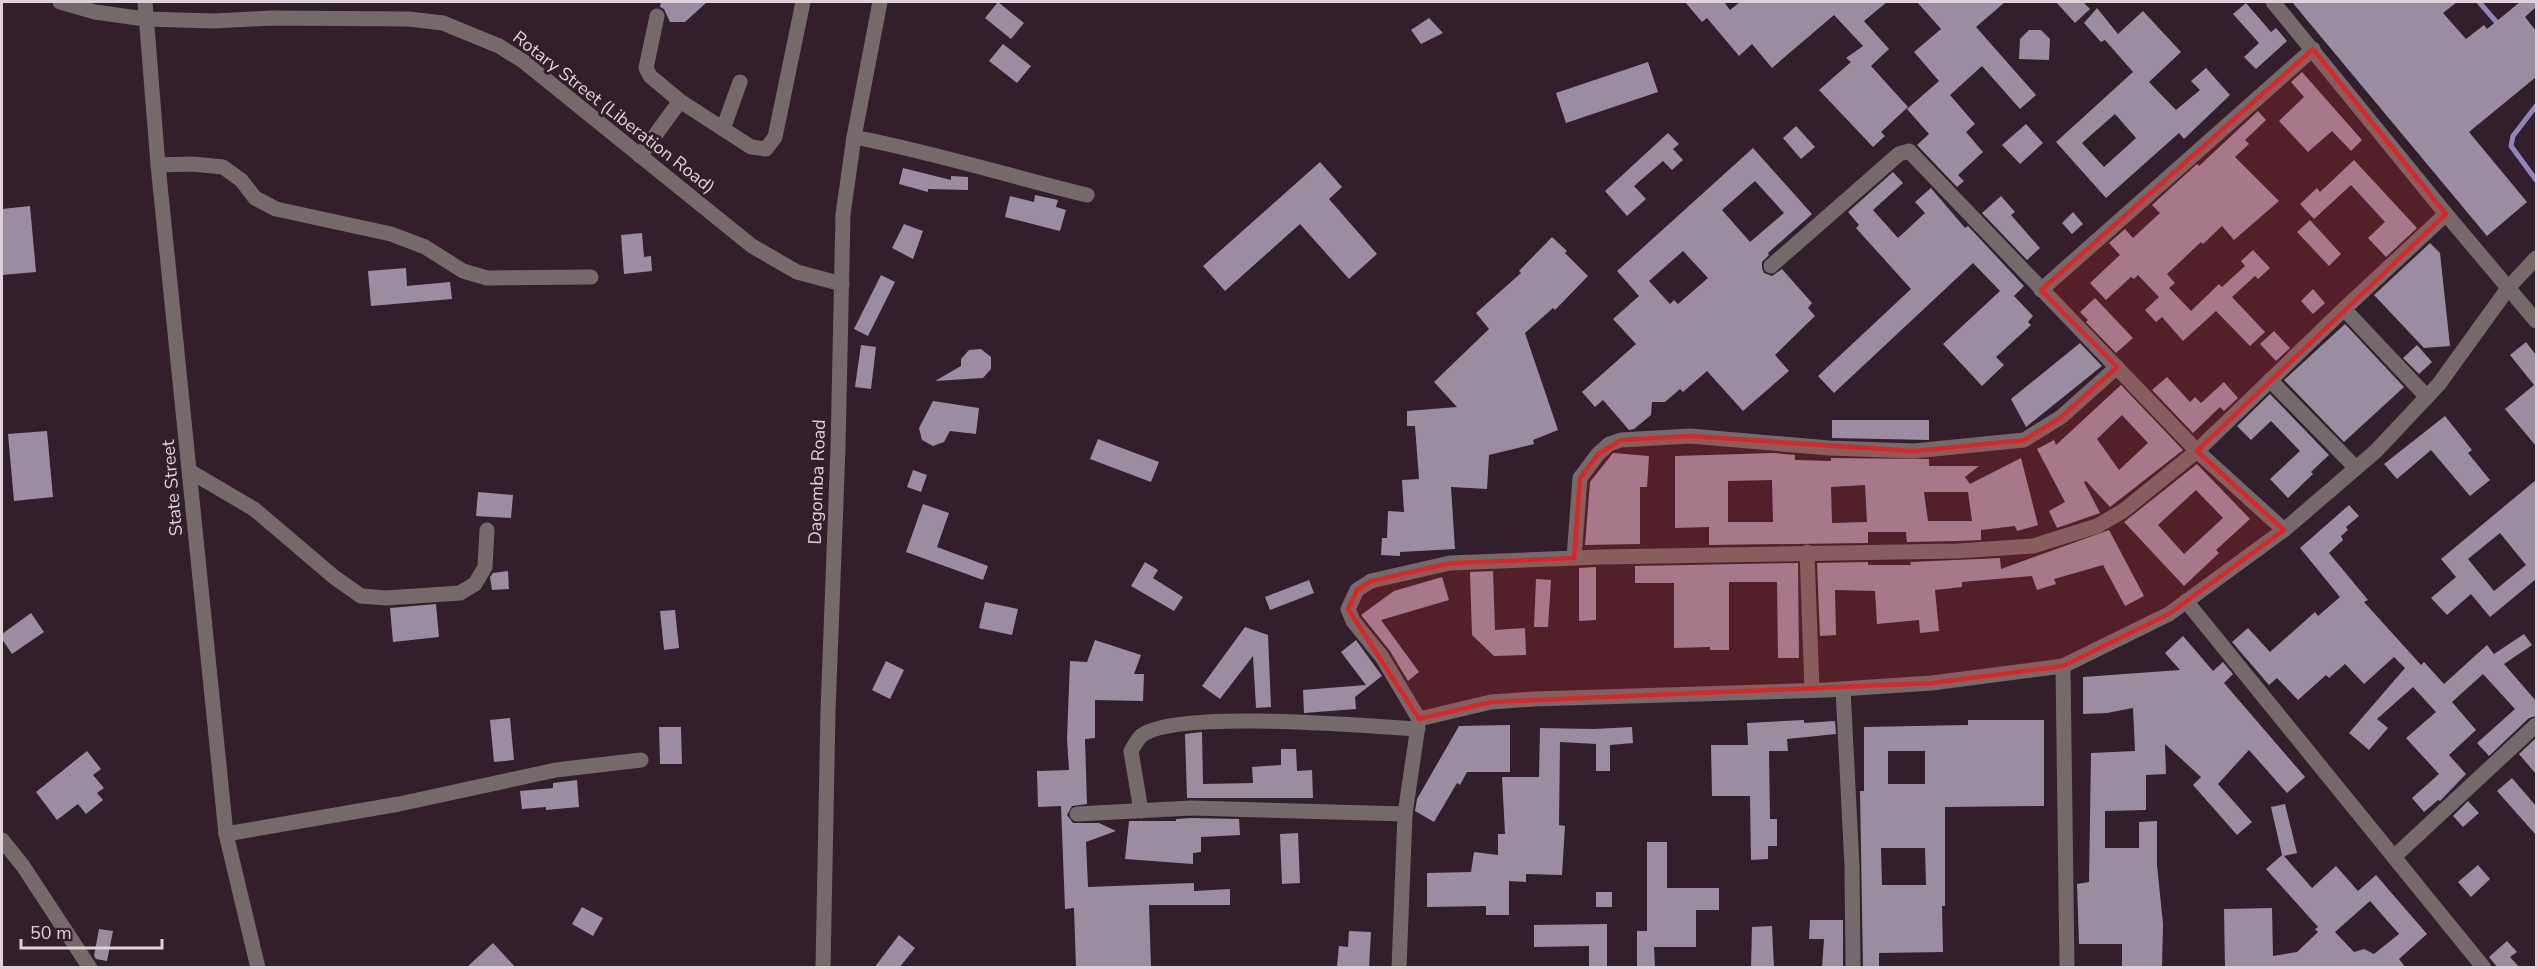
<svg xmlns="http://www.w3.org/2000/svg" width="2538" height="969" viewBox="0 0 2538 969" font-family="'Nunito Sans',sans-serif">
	<rect width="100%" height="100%" fill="#321f2b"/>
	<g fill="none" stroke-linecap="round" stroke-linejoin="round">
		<g stroke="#9184bb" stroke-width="5">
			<path d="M2479,2L2499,25"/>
			<path d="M2536,106L2513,136L2511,146L2536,180"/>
		</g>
	</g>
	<g fill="#9b8ca2" fill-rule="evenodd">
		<path d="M661,2H707L685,22H670L664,9L660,7Z"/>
		<path d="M998,2L1024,23L1011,39L985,18Z"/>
		<path d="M1685,2H1724L1730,10L1740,2H1887L1864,21L1889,49L1871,66L1908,107L1881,132L1885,136L1873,147L1819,90L1851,62L1846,58L1863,46L1834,15L1772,68L1752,44L1739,56L1707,18L1702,22Z"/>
		<path d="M1917,2H2005L1976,27L2036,95L2020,109L1982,66L1950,95L1975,124L1966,132L1983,152L1958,175L1964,181L1957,187L1917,145L1929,134L1907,109L1939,81L1914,52L1941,29Z"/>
		<path d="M2056,2H2083L2090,9L2075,23Z"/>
		<path d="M2292,2H2457L2443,13L2466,39L2484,25L2487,29L2520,2H2536V7L2525,17L2536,31V77L2469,132L2527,202L2487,236Z"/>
		<path d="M2246,3L2271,32L2276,28L2287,41L2256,69L2244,57L2259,43L2233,14Z"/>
		<path d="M2097,8L2118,34L2143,11L2181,52L2149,82L2176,110L2200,90L2191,81L2206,68L2230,95L2184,139L2179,133L2106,198L2056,142L2133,72L2105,40L2101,42L2084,23ZM2115,114L2136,138L2104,167L2082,143Z"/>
		<path d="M1429,18L1443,33L1421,44L1411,30Z"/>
		<path d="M2029,30H2041L2050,39L2049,60L2019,59L2020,39Z"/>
		<path d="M1003,44L1031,66L1017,83L989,61Z"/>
		<path d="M1648,62L1658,92L1566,123L1556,93Z"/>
		<path d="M2302,72L2362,140L2351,151L2332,131L2308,152L2279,121L2304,97L2291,82Z"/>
		<path d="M2258,111L2266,120L2245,140L2249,144L2235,157L2279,201L2234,240L2222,226L2203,244L2201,242L2167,274L2175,283L2169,288L2191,311L2219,284L2222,287L2245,266L2241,261L2253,250L2270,268L2258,279L2255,276L2232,297L2265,332L2250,346L2216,311L2183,341L2162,317L2156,322L2145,310L2159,297L2138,275L2134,279L2131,277L2106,300L2090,283L2120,255L2109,243L2125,229L2133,238L2160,213L2152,205L2197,164L2199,166Z"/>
		<path d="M2026,124L2043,143L2020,164L2002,145Z"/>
		<path d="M1796,126L1815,147L1801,159L1783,138Z"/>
		<path d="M1668,133L1679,144L1673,149L1683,160L1672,170L1663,161L1634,186L1646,199L1627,216L1605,191Z"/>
		<path d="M1753,148L1812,214L1768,253L1769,255L1762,262V268L1764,273L1772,276L1782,269L1812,303L1808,308L1815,316L1775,355L1789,371L1743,411L1707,371L1683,392L1680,389L1665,402H1652L1651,415L1634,429L1629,430L1603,400L1595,407L1582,392L1636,344L1613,319L1639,296L1617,271ZM1755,181L1784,213L1750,242L1722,210ZM1683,251L1708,278L1678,304L1674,300L1670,304L1649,281Z"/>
		<path d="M2354,160L2417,228L2386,257L2368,238L2385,222L2351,185L2314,219L2300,204L2317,188L2320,192Z"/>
		<path d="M1320,162L1342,187L1329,199L1377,254L1349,279L1300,224L1225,291L1203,266Z"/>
		<path d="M903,168L951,180V176L968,177V190L928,189V192L899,184Z"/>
		<path d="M1893,172L1903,183L1873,210L1898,238L1925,213L1915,202L1931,188L1965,228L1968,226L2024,286L2014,296L2033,316L2028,322L2031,325L1996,357L2004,365L1982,386L1943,344L2000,291L1973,263L1834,393L1818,376L1911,289L1856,228L1859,225L1848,212Z"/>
		<path d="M1035,195L1058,200L1056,207L1066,210L1060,231L1005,217L1010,196L1034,202Z"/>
		<path d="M2001,196L2015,212L2011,215L2040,248L2027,260L1982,213Z"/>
		<path d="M30,206L36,272L2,275V209Z"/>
		<path d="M2073,212L2083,224L2072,234L2062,223Z"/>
		<path d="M2310,220L2341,254L2329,266L2297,232Z"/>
		<path d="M904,224L923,231L913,259L892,248Z"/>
		<path d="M642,233L644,257L651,256L652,271L624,274L621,235Z"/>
		<path d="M1552,237L1567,251L1565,253L1588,276L1555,310L1553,308L1525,333L1558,430L1533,440L1534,444L1489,455L1487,489L1451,487L1455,549L1400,552V556L1381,555L1382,538H1387L1388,511L1404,512L1402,480L1419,479L1415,426H1407V411L1457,407L1434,382L1489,329L1476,313L1521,273L1519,271Z"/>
		<path d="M2430,243L2440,253L2450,346L2424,348L2374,295Z"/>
		<path d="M406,268L407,286L450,282L452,299L371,306L368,271Z"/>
		<path d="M881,275L895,282L868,336L854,329Z"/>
		<path d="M2313,289L2325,303L2313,314L2301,301Z"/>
		<path d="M2095,298L2133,338L2116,353L2086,322L2088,320L2080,312Z"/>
		<path d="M2345,324L2404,387L2344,442L2284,380Z"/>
		<path d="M2274,331L2290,348L2276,361L2260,344Z"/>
		<path d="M2526,342L2536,355V446L2505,409L2534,385L2510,355Z"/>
		<path d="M2080,343L2102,366L2026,427L2011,399Z"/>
		<path d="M861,345L876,347L871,389L855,387Z"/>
		<path d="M2417,345L2432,362L2419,374L2403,358Z"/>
		<path d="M981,349L991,357V369L983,378L935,381L961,366V359L969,350Z"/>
		<path d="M2167,377L2190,402L2195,397L2201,403L2224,382L2238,398L2224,411L2220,407L2193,433L2152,390Z"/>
		<path d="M2121,385L2183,450L2110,507L2086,481L2084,482L2100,513L2057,528L2049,511L2065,502L2037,449L2054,440L2056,445ZM2122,415L2148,443L2119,470L2097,439Z"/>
		<path d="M2270,394L2329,455L2311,472L2313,474L2288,498L2270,479L2300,451L2271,421L2251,440L2237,426Z"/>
		<path d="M933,401L979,408L976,434L950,431L944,442L933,446L922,440L919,428Z"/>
		<path d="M2445,416L2472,450L2468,453L2490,480L2470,496L2431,450L2397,479L2384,464Z"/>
		<path d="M1832,420H1929V440L1832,438Z"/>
		<path d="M47,431L53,497L14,501L8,434Z"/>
		<path d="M1098,439L1159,462L1151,482L1090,459Z"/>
		<path d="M1613,453L1649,456L1647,487H1640V544L1585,545L1590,482Z"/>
		<path d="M1774,453L1795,455V460L1831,461V458L1929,459V466H1979L1965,477L1970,484L2021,458L2038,525L2017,531L2015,526L1981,530V540L1958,541L1907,542L1906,532H1868V543L1709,545V527L1675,528V456ZM1772,480L1773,522H1728V481ZM1865,485L1867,522L1832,523L1831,487ZM1924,492H1968L1972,521H1928Z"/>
		<path d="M2197,464L2250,519L2216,550L2219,553L2184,586L2124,522ZM2196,490L2223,518L2184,554L2158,525Z"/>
		<path d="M913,470L927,475L921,492L907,487Z"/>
		<path d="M2536,480V579L2490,617L2471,594L2447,615L2431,598L2456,577L2441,559ZM2500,533L2526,565L2494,591L2468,559Z"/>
		<path d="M478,492L513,495L511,518L476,516Z"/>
		<path d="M923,504L949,513L937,547L988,566L983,580L906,552Z"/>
		<path d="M2349,505L2359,516L2346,527L2348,530L2341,536L2343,540L2329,553L2368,600L2364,602L2421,665L2424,662L2444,684L2487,645L2494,654L2524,634L2532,645L2504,664L2536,701V716L2529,718L2489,756L2477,743L2515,709L2483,674L2452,702L2476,730L2449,755L2466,774L2440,801L2438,800L2424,812L2412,798L2439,774L2406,738L2436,712L2413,687L2377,719L2388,728L2369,750L2349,733L2405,668L2394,657L2364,684L2345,664L2329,678L2326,675L2298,700L2277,678L2269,685L2232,642L2248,628L2270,652L2315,612L2318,616L2340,597L2300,548Z"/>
		<path d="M2109,530L2144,596L2125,606L2103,565L2054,579L2056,584L2037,590L2032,576L1962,582V587L1935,590L1939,631L1920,633L1919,620L1877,624L1875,591L1835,590L1836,635L1820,636L1817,563L1868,562V565H1911L1910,562L2000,558L2001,569Z"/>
		<path d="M1145,562L1158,570L1153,578L1183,597L1174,611L1131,586Z"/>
		<path d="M1798,563L1799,658H1778L1777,582H1729V650H1710V647L1674,648V583H1635V566Z"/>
		<path d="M1596,567V620L1579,621V568Z"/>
		<path d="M508,571L509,589L492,590L490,577L493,573Z"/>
		<path d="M1493,571L1495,630L1525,628L1526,655L1494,656L1472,635L1470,572Z"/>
		<path d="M1442,577L1449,600L1381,620L1419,672L1408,681L1390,651L1361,615L1394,591Z"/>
		<path d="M1536,579L1551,580L1548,627H1534Z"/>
		<path d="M1309,580L1314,593L1270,610L1265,597Z"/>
		<path d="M985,602L1018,609L1012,635L979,628Z"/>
		<path d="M436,604L439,637L393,642L390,608Z"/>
		<path d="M675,610L679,648L664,650L660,611Z"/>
		<path d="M31,613L44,632L12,654L2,639V634Z"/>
		<path d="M1245,627L1268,635L1271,707L1256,708L1253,656L1220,699L1202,686Z"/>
		<path d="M2183,636L2213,671L2223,662L2233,674L2224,683L2305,777L2287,793L2249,750L2218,784L2252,822L2237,835L2193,785L2201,777L2165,744L2166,774L2146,775V810L2105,811V848H2139V822L2157,821V865L2163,924L2162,968H2122V944H2079L2077,884L2089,882L2091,753L2135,751L2133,708L2107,713L2083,714V677L2180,670L2165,653Z"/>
		<path d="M1095,640L1141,655L1134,674H1144L1143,701L1095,700V738L1085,739L1087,804L1072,806L1067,815L1073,823H1099L1116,831L1086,842L1088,887L1194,883V891L1230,889V905H1149L1151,968H1076L1074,908L1065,909L1061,806L1038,807L1037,771L1069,770L1067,739L1070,661L1087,662Z"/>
		<path d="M1356,640L1382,676L1355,697L1356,709L1304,713L1303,690L1366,685L1341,652Z"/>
		<path d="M886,661L904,670L890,699L872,690Z"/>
		<path d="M510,718L514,760L494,762L490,720Z"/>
		<path d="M1804,720V723L1835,721L1836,734L1787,739L1788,751H1769L1770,819H1777V846H1768V859L1751,860L1750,796H1712L1711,745H1748L1747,723Z"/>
		<path d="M1968,720H2044V806L1945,807V906H1942L1943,952L1879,953V968H1863L1860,791H1864V727L1968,725ZM1888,751H1925V784H1888ZM1881,848H1925L1926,885H1882Z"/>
		<path d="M1510,725V772H1467L1460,785L1457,783L1434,822L1415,811L1417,799L1459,726Z"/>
		<path d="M659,727H681L682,764H660Z"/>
		<path d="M1632,727L1633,743L1610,745V771H1596V744L1560,742L1559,825L1565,826L1562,875L1526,874V882L1509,881V915H1486V906L1427,907V873L1471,872L1474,852L1498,855V834H1505L1502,777H1539L1540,728L1594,729Z"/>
		<path d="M1202,732L1203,784L1253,783L1252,767L1281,765V749H1296L1297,771L1312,770L1313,798H1187L1185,734Z"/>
		<path d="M2536,738V774L2519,754Z"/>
		<path d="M87,751L101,769L93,775L104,788L97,793L103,800L86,814L78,804L57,820L36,792Z"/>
		<path d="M2512,778L2536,806V835L2497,791Z"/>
		<path d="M577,780L579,807L546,810V807L522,809L520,791L553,788V783Z"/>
		<path d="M2468,801L2479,813L2463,827L2453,816Z"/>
		<path d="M2285,804L2297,853L2284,856L2312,888L2336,866L2358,891L2376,875L2427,934L2399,959L2406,968H2225L2224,909L2272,908L2273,956L2297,952L2318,932L2315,929L2318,927L2266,869L2282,855L2271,807ZM2370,901L2399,934L2374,954L2364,949L2354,952L2335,932Z"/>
		<path d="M1191,818L1239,819L1240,835L1201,837V852L1193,853V864L1125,859L1129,821H1176V819Z"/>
		<path d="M1298,833L1300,883L1282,884L1280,834Z"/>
		<path d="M1647,842H1667V888H1719V910H1696V947H1654L1655,968H1637V931H1647Z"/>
		<path d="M2478,865L2490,879L2471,897L2458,882Z"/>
		<rect x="1596" y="892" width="16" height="15"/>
		<path d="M582,907L603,918L593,936L572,924Z"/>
		<path d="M1810,920H1843V968H1822L1824,939H1809Z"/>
		<path d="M1607,924V968H1589V946L1534,947V925Z"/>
		<path d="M1772,926L1774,968H1751L1752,927Z"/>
		<path d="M99,929L113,931L107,961L96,959L94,956Z"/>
		<path d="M1349,931L1371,932L1369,968L1337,966L1339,946L1348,947Z"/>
		<path d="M899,935L915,948L899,968H874Z"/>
		<path d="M2507,941L2517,952L2510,957L2520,968H2498L2489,957Z"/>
		<path d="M493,943L516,968H466Z"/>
	</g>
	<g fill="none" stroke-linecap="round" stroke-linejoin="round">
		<g stroke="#76696b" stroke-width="15">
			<path d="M60,2L95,12L145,19L214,21L271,18L409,19L443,23L499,46L523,61L752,246L797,272L842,284"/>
			<path d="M145,2L158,165L226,834L258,968"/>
			<path d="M2273,2L2446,214L2536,321"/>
			<path d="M657,16L646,68L650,76L680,101"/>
			<path d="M723,129L740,82"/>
			<path d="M854,137C932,152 1009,176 1087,195"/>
			<path d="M640,156L680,101L751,147L766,149L775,137L803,2"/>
			<path d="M158,165L192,164L223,167L241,180L255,198L276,209L391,234L425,247L463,271L487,278L591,277"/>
			<path d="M1771,266L1899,154L1909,151L2197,451L2284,530"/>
			<path d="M2041,290L2313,49"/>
			<path d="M2344,309L2427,397"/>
			<path d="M2270,380L2356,468"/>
			<path d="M191,472L254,509L334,577L361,596L386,598L460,593L475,584L485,567L487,530"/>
			<path d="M1807,552L1812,690"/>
			<path d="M1574,558L1580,478L1598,454L1609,444L1621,440L1690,436L1829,448L1914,451L2024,440L2061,417L2117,367"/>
			<path d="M2186,601L2484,968"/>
			<path d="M2063,666L2067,968"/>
			<path d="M1843,689L1852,866L1853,968"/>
			<path d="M1419,719L1382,657L1353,621L1348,609L1357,590L1371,581L1450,563L1601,557L1958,551L2033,546L2097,526L2123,511L2197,451L2344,309L2446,214"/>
			<path d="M1141,811L1131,751C1134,746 1137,740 1141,736C1173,709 1369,726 1418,729"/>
			<path d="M1077,814L1191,808L1405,814"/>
			<path d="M226,834L399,804L556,770L641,760"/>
			<path d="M2,840L23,866L90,968"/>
			<path d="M2395,856L2536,725"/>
			<path d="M823,968L828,711L838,448L843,214L854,137L880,2"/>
			<path d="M1399,968L1405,814L1419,719L1491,702L1534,699L1826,690L1932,683L2063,666L2169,614L2284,530L2376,451L2439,384L2509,287L2536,258"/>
		</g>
	</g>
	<path fill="#d62828" fill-opacity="0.2" stroke="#d62828" stroke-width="4.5" stroke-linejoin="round" d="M2313,49L2446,214L2197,451L2284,530L2169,614L2063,666L1932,683L1491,702L1419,719L1348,609L1357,590L1371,581L1450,563L1574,558L1580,478L1598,454L1621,440L1690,436L1914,451L2024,440L2061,417L2117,367L2041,290Z"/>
	<g text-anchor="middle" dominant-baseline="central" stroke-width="6" stroke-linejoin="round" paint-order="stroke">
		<g font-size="18" fill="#dfd1da" stroke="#321f2b">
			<text transform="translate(614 112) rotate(38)">Rotary Street (Liberation Road)</text>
			<text transform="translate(817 482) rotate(-88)">Dagomba Road</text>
			<text transform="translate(172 488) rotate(-95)">State Street</text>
		</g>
	</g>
	<rect width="2538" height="969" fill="none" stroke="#dfd1da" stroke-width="6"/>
	<path d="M21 939v9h141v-9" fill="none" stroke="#dfd1da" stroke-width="3"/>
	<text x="30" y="939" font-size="18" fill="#dfd1da" stroke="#321f2b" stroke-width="4.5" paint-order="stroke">50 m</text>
</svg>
